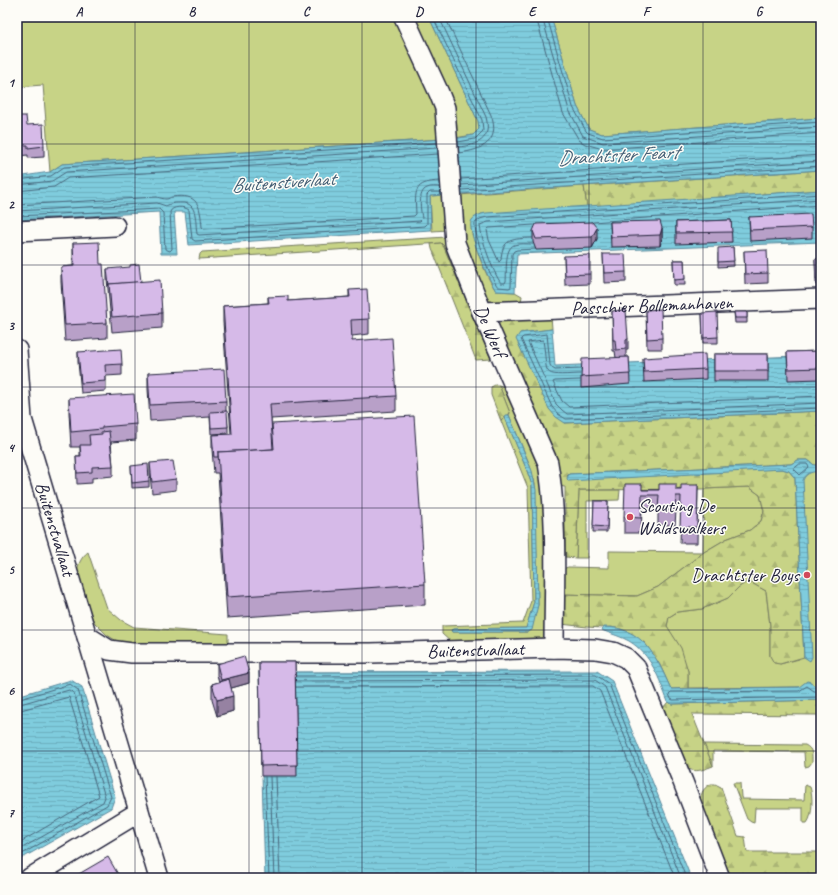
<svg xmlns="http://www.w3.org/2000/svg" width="838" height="895" viewBox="0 0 838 895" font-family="Caveat,sans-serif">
	<defs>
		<pattern id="forest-firs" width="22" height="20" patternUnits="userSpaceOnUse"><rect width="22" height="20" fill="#c7d386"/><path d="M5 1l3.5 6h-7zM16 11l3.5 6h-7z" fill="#abb575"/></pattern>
		<pattern id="water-rules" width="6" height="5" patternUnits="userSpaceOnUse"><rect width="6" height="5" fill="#7fccdd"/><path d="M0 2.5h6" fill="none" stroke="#6dafbf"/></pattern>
	</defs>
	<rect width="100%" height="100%" fill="#fdfcf7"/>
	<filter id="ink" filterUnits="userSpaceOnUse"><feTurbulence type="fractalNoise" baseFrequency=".025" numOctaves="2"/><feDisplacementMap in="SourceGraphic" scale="8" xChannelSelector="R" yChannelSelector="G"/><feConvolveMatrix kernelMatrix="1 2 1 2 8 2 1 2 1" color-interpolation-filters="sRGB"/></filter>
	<g filter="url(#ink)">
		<g fill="#c7d386" stroke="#747a60">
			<path d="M17,17H395L436,105L441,139L62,164L50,172L43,85L17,87Z"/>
			<path d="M411,17H429L478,121L479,130L473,135L455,138Z"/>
			<path d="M551,17H821V118L602,134L589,129L577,106Z"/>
			<path d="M584,186L587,207L481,214L471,230C477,251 484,273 496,291L515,292L522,296L521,302L488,303L462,244L458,195Z"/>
			<path d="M445,195L448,230L432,231L430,196Z"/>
			<path d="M447,237L496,358L491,359L443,245L441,243L199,259L200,254L202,252Z"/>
			<path d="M499,385L504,387L510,392L536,451L545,486L547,635L541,640L452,643L442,634V626L523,623L531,601L528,488L501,421L505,417L526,468L532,485L534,602L526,628L453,629L451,631L452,632H528L538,605L535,483L529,463L509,415L510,413Z"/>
			<path d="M821,455V695L799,687L688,688V671L667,626L669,617L677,612L702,609L728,598L739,587L748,581L766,591L770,625V656L780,664L799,659L786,456Z"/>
			<path d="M749,487L760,495L764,511L761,521L750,530L726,539L704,552L658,587L637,596L560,594L563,569L568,567L609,568V551L703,552L704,489Z"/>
			<path d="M579,490H620L619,500L587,501V558H576Z"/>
			<path d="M88,552L107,608L121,620L134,627L228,634V645L125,644L115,640L107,635L95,623L90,614L77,575C77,566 81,557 88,552Z"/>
			<path d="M704,744L805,745C813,749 812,754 812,762L809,766L805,767L804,752L713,751V766Z"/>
			<path d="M733,783H740L741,797L742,799L804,800L805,785L810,787C813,795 813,816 807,823H803V808H755L754,823L751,822L747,819Z"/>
		</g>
		<g fill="url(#forest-firs)" stroke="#747a60">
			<path d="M821,170V190L587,207L584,186Z"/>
			<path d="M441,243L443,245L491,359L476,360L432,249L431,244Z"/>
			<path d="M551,315L552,329L520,333L565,423L821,411V465H814L808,460H798L791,464L569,474L567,476L782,469L789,471L795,478L804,657L780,664L774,663L770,656V625L766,591L748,581L739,587L728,598L702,609L677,612L669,617L667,626L681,648L688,671V688L672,689L670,687L660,665L645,643L621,629L611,627L603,628L587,627L561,624L560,594L637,596L658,587L704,552L726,539L750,530L761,521L764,511L760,495L749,487L704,489L579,490L576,558L565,557V487L558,486L498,328L499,323L502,318Z"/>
			<path d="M495,385H499L510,413L501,421L491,395V387Z"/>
			<path d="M821,700V715L692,714L713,766C702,770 694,774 684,766L662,709L668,702L672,704Z"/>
			<path d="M711,784H715L721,787L738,836L745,837L747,852H821V878H730L700,805C700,796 702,788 711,784Z"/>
		</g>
		<g fill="url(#water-rules)" stroke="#5a889c">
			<path d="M429,17H551L577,106L589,129L602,134L821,118V170L430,196L431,230L189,245L185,212H174L177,254H161L159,212L17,220V177L50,172L62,164L459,138L473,135L479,129L478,121Z"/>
			<path d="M821,190V242L517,254L515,292L496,291C489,280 468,234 471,222C473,216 481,214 486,213Z"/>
			<path d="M552,329L555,366L821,355V411L565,423L556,417L549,409L516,339L520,333Z"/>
			<path d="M506,415H509L532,471L536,490L538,605L532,630L528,632H452L451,630L453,629L526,628L534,602L532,485L526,468L506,420L505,417Z"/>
			<path d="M798,460H808L814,465H821V471C812,472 807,472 803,480L812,657L810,661L804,657L795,478L789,471L782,469L568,481L567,478L569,474L791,464Z"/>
			<path d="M604,627C643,627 656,656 670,687L672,689L799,687L807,681L811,682C813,686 816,687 821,687V700L672,704L668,702C659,679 652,655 629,641C622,637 612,634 604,631L602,630Z"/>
			<path d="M597,671L612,681L691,878H265L259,672Z"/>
			<path d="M71,680L82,687L115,797L111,808L17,861V696Z"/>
		</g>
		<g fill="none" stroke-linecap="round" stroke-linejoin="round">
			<g stroke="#47667c" stroke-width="1">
				<path d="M433,17L482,120L483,131L475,139L458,142"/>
				<path d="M439,17L486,117C492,140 478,145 458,147"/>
				<path d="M445,17L491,115C501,142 482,150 459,153"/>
				<path d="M536,17L563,113L579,140L585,144L603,149L821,133"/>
				<path d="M542,17L569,110L583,136L603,143L821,127"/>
				<path d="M547,17L573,107L586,131L588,133L603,138L821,122"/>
				<path d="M461,179L821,155"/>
				<path d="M17,180L51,176L64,167L437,143"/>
				<path d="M17,185L52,181L66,172L437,148"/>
				<path d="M461,185L821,161"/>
				<path d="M462,190L821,166"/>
				<path d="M17,191L54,187L68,178L438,154"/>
				<path d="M17,205L157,197C160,198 164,199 166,199C169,199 170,197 172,197C199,193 200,206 202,227L204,229L414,216L416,214C415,191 413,182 440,181"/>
				<path d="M17,211L157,203L166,206C171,203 175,203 182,203C198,202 195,222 197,234L199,235L420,221L422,219C421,211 417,192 427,188C431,186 436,187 440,187"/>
				<path d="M17,216L159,209L163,213L165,249L170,251L172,249L170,212C172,206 184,206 189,210L192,239L195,241L425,226L427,224V195L430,192H441"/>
				<path d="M593,222L821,205"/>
				<path d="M532,238C513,239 502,238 501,260L499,262L489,240L487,230L489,228L534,225"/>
				<path d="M533,244C527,244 519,243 514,245C504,249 507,272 506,281L505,283H501C493,273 481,238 480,225L488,222L821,199"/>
				<path d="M535,249L517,250L514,251L512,254L511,287L509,288L498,287C490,277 474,236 475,223L480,219L487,217L821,194"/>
				<path d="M581,369L555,370L552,368L550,365L547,334L523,337L521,339L552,407L558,414L566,419L821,408"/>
				<path d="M580,374C538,376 549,376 543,340L528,342L556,404L562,410L567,414L821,403"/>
				<path d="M580,380L555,381L553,382L562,401L569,407L821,396"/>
				<path d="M800,464H807L809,467L800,475L794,469Z"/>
				<path d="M296,676L596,675L609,684L686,878"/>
				<path d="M296,681L595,680L605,687L681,878"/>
				<path d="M296,687L593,686L600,691L675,878"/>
				<path d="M821,691H814L807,686L799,691L671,692L669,694L671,699L673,700L821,697"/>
				<path d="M17,700L70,684L78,690L111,797L107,805L17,857"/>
				<path d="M17,705L69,690L74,693L105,797L103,802L17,851"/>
				<path d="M17,711L69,697L99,796L17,844"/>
				<path d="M265,777L269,878"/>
				<path d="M270,777L274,878"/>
				<path d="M276,777L280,878"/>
			</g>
			<defs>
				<g id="minor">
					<path id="s1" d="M404,17L439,93L445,108L455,243L482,312L548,463C558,521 554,589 554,648"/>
					<path d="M17,231L115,226"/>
					<path id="s2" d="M482,312L821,299"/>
					<path id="s3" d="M17,350L22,419L159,878"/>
					<path id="s4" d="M87,636L109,650L132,653H371L554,648L595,649L613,652L626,658L636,668L683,782L720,878"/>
					<path d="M30,878L139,812"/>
				</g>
			</defs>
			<use href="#minor" stroke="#22223b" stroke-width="22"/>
			<use href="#minor" stroke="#fdfcf7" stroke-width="19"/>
		</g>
		<g fill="#b8a0c8" stroke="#22223b">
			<path d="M17,116L27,125L44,146V157L28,158V155L17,156Z"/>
			<path d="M817,210H821V238H818Z"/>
			<path d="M749,217L812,227V238L750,241Z"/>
			<path d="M731,220L732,242L676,244V222Z"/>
			<path d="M592,222L597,239L592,248L536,250L533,242V231Z"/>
			<path d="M610,222L662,228V238L660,246L611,247Z"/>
			<path d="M73,243L100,264L107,323V338L65,341L61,282V267L73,266Z"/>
			<path d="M733,247L734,266L718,267V253Z"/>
			<path d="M744,251L768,273V283L745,284Z"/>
			<path d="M603,254L626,272V282L604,283Z"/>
			<path d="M564,256L590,274V284L565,285Z"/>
			<path d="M815,259H821V284L816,285Z"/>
			<path d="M673,260H684L685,285H674Z"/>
			<path d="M107,269L141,282L162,313V328L112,332L107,279Z"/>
			<path d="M349,290L369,319V334L352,336V341L396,396V411L271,419L272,430L425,584V605L227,618L218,473H214L212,450V435L231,434L223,322V306L268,303V297L288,301L349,297Z"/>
			<path d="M646,310L662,338V349H647Z"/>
			<path d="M612,311L628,339V350H626V357H629L630,384L581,388V377L616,358L615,351H613Z"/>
			<path d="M734,312H747V323H735Z"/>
			<path d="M702,313L718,337V343H703Z"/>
			<path d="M821,351V379L788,380L787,352Z"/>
			<path d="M78,352L122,364V375L106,376V391L81,393L78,362Z"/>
			<rect x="714" y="354" width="54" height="27"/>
			<path d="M643,358L706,369V379L644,382Z"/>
			<path d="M148,373L226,401V411L228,427V433L211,434L210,417L150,421L148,389Z"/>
			<path d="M69,398L136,424V440L111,442L113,466V476L92,478V483L77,484L76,456H80V447H71L69,413Z"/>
			<path d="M150,463L176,479V490L152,493L150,474Z"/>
			<path d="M131,466L149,481V487L132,488Z"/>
			<path d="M698,485L697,543H680L681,512L676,511L675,525H658V511H642L641,533H624V517L642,490H681Z"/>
			<path d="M594,501H608L607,532H593Z"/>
			<path d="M259,662H295L297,776H261Z"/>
			<path d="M217,664L249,683L231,688L233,711L217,716L212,700V684L219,682L217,675Z"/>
		</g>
		<g fill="#9682a2" stroke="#22223b">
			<path d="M597,228V239L592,248V237Z"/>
			<path d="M662,228V238L660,246V235Z"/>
			<path d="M249,673V683L221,691V680Z"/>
			<path d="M233,696V711L217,716V700Z"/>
		</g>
		<g fill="#d6bae8" stroke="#22223b">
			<path d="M17,116H26L27,125L43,124L44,146L28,148V145H17Z"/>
			<path d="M817,210H821V227H818Z"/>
			<path d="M811,214L812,227L750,230L749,217Z"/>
			<path d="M731,220L732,232L676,233V222Z"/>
			<path d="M660,221L662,228L660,235L611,237L610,222Z"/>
			<path d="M592,222L597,228L592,237L536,239L533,231L536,224Z"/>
			<path d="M99,242L100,264H103L107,323L65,325L61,267L74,266L73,243Z"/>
			<path d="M733,247L734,261L718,262V248Z"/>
			<path d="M767,250L768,273L745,274L744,251Z"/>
			<path d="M603,254H625L626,272L604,273Z"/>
			<path d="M590,255V274L565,275L564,256Z"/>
			<path d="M815,259H821V279H816Z"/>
			<path d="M673,260H684L685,279L674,280Z"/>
			<path d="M139,264L141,282L109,284V286L107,269L130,267V265Z"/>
			<path d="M160,280L162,313L112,317L109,284Z"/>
			<path d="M367,289L369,319L351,320L352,341L392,338L396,396L270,404L273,449L218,452V457H214L212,435L232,434L223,306L269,303L268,297L288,296V301L350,297L349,290Z"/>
			<path d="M661,309L662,338L647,339L646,310Z"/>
			<path d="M626,310L628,339L626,340V349L616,350L615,340H613L612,311Z"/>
			<path d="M717,312L718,337L703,338L702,313Z"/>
			<path d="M734,312H747V318H735Z"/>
			<path d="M121,349L122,364L105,365L106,381L81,383L78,352Z"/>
			<path d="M821,351V368L788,369L787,352Z"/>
			<path d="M705,354L706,369L644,372L643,358Z"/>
			<rect x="714" y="354" width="54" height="17"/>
			<path d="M629,357L630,374L581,377L582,359Z"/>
			<path d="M224,369L226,401L150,405L148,373Z"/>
			<path d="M134,394L136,424L102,427V429L71,432L69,398Z"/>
			<path d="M227,411L228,427L211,428L210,412Z"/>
			<path d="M414,416L425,584L227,597L218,452L274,449L272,424Z"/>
			<path d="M109,431L113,466L92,467V472L77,473L76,456H81L80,445H90L89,435L102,434V432Z"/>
			<path d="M173,461L176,479L152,482L150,463Z"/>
			<path d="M148,464L149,481L132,483L131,466Z"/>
			<path d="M625,484H642V490H659V484H676V490H681V485H698L697,527H680L681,496H676L675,510H658L659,495H642L641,518L624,517Z"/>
			<path d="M594,501H608L607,527L593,526Z"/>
			<path d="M244,656L249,673L221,680L217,664Z"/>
			<path d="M259,662H295L297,765L261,766Z"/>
			<path d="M229,679L233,696L217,700L212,684Z"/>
			<path d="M108,857L119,876L116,878H72Z"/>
		</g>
	</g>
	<path fill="none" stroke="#22223b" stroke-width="1" stroke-opacity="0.55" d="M135,17V878M249,17V878M362,17V878M476,17V878M589,17V878M703,17V878M17,144H821M17,265H821M17,387H821M17,508H821M17,630H821M17,751H821"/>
	<g fill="#d1495b" stroke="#fdfcf7" stroke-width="1.5">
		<circle cx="630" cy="517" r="4"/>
		<circle cx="807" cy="575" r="4"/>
	</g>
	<g text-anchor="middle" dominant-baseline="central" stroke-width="3" stroke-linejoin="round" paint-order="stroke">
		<g font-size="19" fill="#22223b" stroke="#fdfcf7">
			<text stroke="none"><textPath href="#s2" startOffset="170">Passchier Bollemanhaven</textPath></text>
			<text stroke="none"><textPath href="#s1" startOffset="330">De Werf</textPath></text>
			<text stroke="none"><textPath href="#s3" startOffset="184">Buitenstvallaat</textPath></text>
			<text stroke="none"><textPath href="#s4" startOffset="393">Buitenstvallaat</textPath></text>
		</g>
		<g font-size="19" fill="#22223b" stroke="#fdfcf7" text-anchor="start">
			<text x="638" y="506">Scouting De<tspan x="638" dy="22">Wâldswalkers</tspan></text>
			<text x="799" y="575" text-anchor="end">Drachtster Boys</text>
		</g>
		<g font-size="20" font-style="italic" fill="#435e74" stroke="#fdfcf7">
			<text transform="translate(618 155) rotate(-3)">Drachtster Feart</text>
			<text transform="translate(283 182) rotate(-4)">Buitenstverlaat</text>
		</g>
	</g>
	<rect width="838" height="895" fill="none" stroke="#fdfcf7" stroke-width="44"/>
	<rect x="22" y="22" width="794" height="851" fill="none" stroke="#22223b" stroke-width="1.5"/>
	<g font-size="13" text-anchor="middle" font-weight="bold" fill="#22223b">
		<text x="79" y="16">A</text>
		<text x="192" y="16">B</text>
		<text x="306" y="16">C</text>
		<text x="419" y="16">D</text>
		<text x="532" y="16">E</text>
		<text x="646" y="16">F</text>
		<text x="759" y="16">G</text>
		<text x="11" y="87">1</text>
		<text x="11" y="209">2</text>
		<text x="11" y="330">3</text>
		<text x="11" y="452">4</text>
		<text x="11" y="574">5</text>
		<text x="11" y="695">6</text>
		<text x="11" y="817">7</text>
	</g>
</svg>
